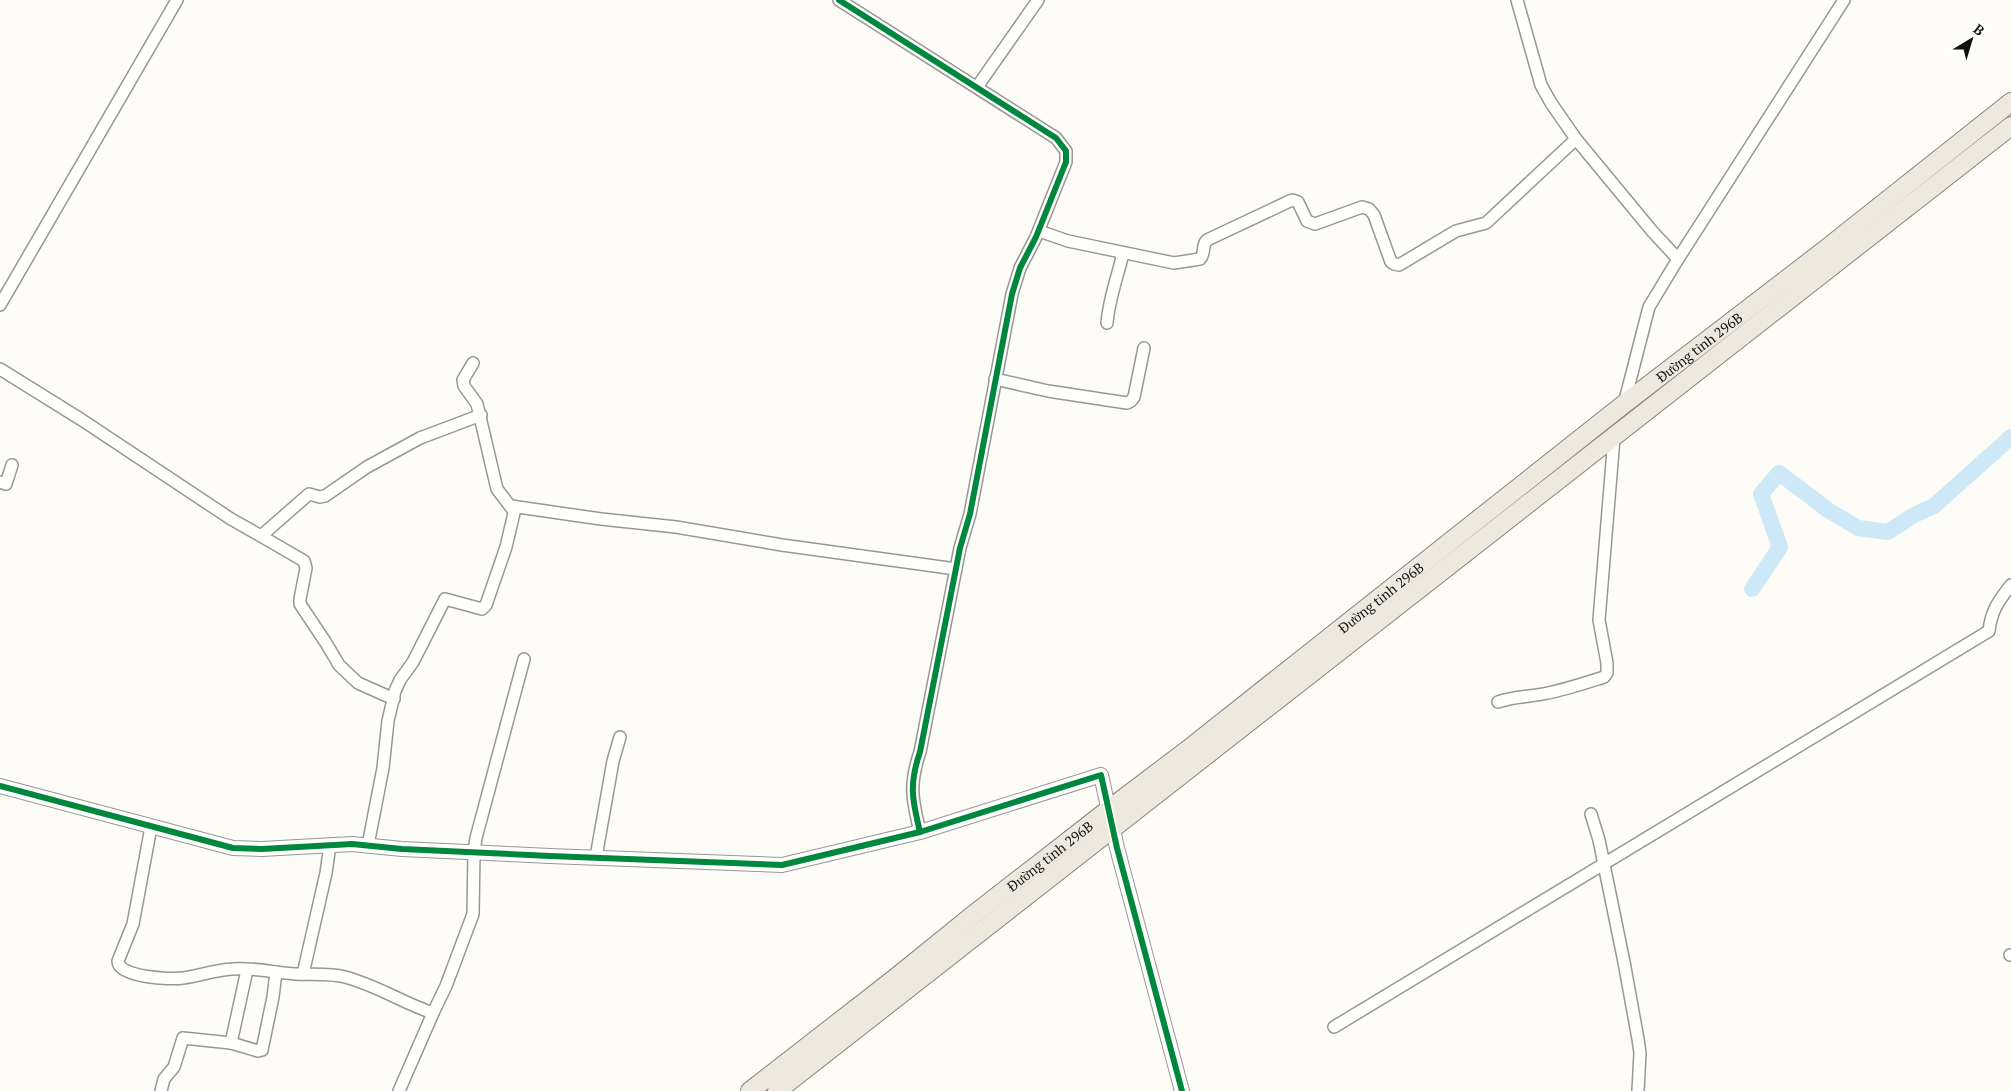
<svg xmlns="http://www.w3.org/2000/svg" width="2011" height="1091" viewBox="0 0 2011 1091" font-family="'PT Serif',serif">
	<rect width="100%" height="100%" fill="#fdfcf7"/>
	<g fill="none" stroke-linecap="round" stroke-linejoin="round">
		<path stroke="#cde8f7" stroke-width="16" d="M1752,589L1780,547L1761,494L1779,473L1828,510L1858,528L1888,532L1914,515L1934,506L2011,437"/>
		<defs>
			<g id="minor">
				<path d="M839,0L1056,138L1066,151V162L1036,237L1020,268L1012,294L970,514L960,548L920,752C909,784 912,799 920,832"/>
				<path d="M977,87L1038,0"/>
				<path d="M1576,139L1652,231L1678,259L1649,307L1624,404"/>
				<path d="M1039,231L1068,241L1174,263L1200,259C1206,253 1201,246 1207,240L1292,200L1298,202L1307,221L1315,224L1362,207L1369,209L1374,215L1391,262L1394,264L1399,265L1456,231L1486,223L1576,139L1551,103L1541,85L1517,0"/>
				<path d="M1678,259L1844,0"/>
				<path d="M0,305L177,0"/>
				<path d="M1107,323C1109,298 1118,276 1123,253"/>
				<path d="M0,369L82,420L231,519L261,536L309,494L320,497L325,496L367,467L420,438L481,415"/>
				<path d="M995,379L1048,391L1127,403L1131,401L1134,397L1144,348"/>
				<path d="M0,482L6,484L12,465"/>
				<path d="M511,506L601,519L676,527L782,545L956,569"/>
				<path d="M261,536L304,561L306,568L300,599V604L326,643L339,665L358,683L394,699"/>
				<path d="M1498,702C1515,696 1531,697 1548,693C1567,689 1585,683 1604,677L1607,673V663L1599,620L1614,438"/>
				<path d="M1591,814L1599,840L1624,962L1638,1039L1640,1053L1638,1091"/>
				<path d="M151,827L133,924L118,961C118,977 170,980 183,978C199,976 215,970 232,969C253,967 275,973 296,974C312,975 329,973 345,977C376,985 403,1003 433,1013L446,986L473,914L474,852L476,838L524,659"/>
				<path d="M368,845L383,768L388,721L395,691L400,680L413,662L445,599L482,609L486,605L506,547L514,513L513,510L497,489L477,404L464,386L463,380L473,363"/>
				<path d="M596,857L613,761L620,737"/>
				<path d="M2010,955H2011"/>
				<path d="M303,974L326,873L330,845"/>
				<path d="M1334,1027L1989,631C1991,611 1999,600 2011,585"/>
				<path d="M231,1043L258,1051L262,1050L273,997L276,972"/>
				<path d="M161,1091L164,1079L174,1067L183,1038L231,1043L247,970"/>
				<path d="M399,1091L433,1013"/>
			</g>
			<path id="tertiary" d="M0,786L233,848L262,849L352,844L402,849L550,856L782,865L920,832L1101,775L1117,848L1182,1091"/>
			<g id="primary">
				<path id="s1" d="M750,1091L894,979L973,915L1108,810L1186,751L1624,404L1826,249L2011,102"/>
				<path d="M777,1091L2011,126"/>
			</g>
		</defs>
		<use href="#minor" stroke="#979795" stroke-width="14"/>
		<use href="#tertiary" stroke="#979795" stroke-width="16"/>
		<use href="#primary" stroke="#858482" stroke-width="20"/>
		<use href="#minor" stroke="#fffffe" stroke-width="11"/>
		<use href="#tertiary" stroke="#fffffe" stroke-width="14"/>
		<use href="#primary" stroke="#ede9dc" stroke-width="18"/>
		<defs>
			<g id="cycleway">
				<path d="M839,0L1056,138L1066,151V162L1036,237L1020,268L1012,294L970,514L960,548L920,752C909,784 912,799 920,832"/>
				<path d="M0,786L233,848L262,849L352,844L402,849L550,856L782,865L920,832L1101,775L1117,848L1182,1091"/>
			</g>
		</defs>
		<use href="#cycleway" stroke="#fff" stroke-width="9"/>
		<use href="#cycleway" stroke="#00873e" stroke-width="6"/>
	</g>
	<g text-anchor="middle" dominant-baseline="central" stroke-width="5" stroke-linejoin="round" paint-order="stroke">
		<g font-size="14" fill="#111" stroke="#fff">
			<text stroke="none"><textPath href="#s1" startOffset="1206">Đường tỉnh 296B</textPath></text>
			<text stroke="none"><textPath href="#s1" startOffset="801">Đường tỉnh 296B</textPath></text>
			<text stroke="none"><textPath href="#s1" startOffset="381">Đường tỉnh 296B</textPath></text>
		</g>
	</g>
	<g transform="translate(1971 40) rotate(38)" stroke="#ffffff" stroke-width="4" paint-order="stroke">
	<path d="M0-4L9 19L0 12L-9 19Z" fill="#111111"/>
	<text y="-8" font-size="14" font-weight="bold" text-anchor="middle" fill="#111111">B</text>
	</g>
</svg>
